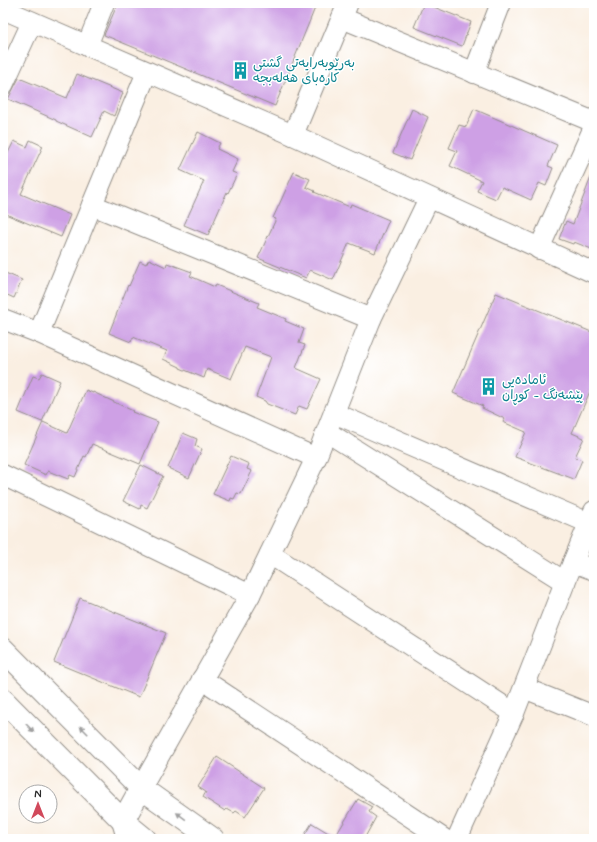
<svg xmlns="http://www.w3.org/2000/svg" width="597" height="842" viewBox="0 0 597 842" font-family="Mynerve,'Playpen Sans Arabic',sans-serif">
	<rect width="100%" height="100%" fill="#fff"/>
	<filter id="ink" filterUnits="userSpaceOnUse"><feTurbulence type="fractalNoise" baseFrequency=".025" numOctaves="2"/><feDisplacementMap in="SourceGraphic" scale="8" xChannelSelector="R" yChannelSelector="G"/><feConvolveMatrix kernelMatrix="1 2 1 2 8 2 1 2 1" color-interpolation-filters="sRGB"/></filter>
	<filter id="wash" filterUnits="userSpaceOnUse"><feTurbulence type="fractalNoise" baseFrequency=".012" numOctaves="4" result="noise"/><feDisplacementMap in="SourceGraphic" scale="16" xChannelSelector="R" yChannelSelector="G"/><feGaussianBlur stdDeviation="0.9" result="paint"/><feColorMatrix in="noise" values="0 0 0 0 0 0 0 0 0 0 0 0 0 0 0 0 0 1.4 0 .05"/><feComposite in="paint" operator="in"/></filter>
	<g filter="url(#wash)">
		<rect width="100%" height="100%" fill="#faefe2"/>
		<g id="blocks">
			<g fill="#cea0e5">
				<path d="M118,3H317L275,106L104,35Z"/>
				<path d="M424,3L471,22L462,46L414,27Z"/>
				<path d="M77,74L123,93L114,116L104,111L92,137L56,121V120L8,99L19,78L67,98Z"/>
				<path d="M412,109L428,117L410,160L393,153Z"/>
				<path d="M474,109L557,145L548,166L553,168L546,186L539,183L531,200L502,187L496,199L477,191L482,181L450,166L457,151L449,148L459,125L466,127Z"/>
				<path d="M198,132L220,143L217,149L238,159L232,172L237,174L228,193L227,192L208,235L184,225L204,181L180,170Z"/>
				<path d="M30,140L43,146L21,194L70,215L61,237L3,213V156L6,157L14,141L27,147Z"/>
				<path d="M294,172L310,179L306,187L315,191L314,192L350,207L351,204L389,220L375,253L349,243L333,280L310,270L306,278L258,258L276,219L273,218Z"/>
				<path d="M593,172H594V250L574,242L573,244L559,239L566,221L573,224Z"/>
				<path d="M149,259L166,267L167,263L192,272L190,276L215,287L216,285L259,303L257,307L286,319L285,321L304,329L299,343L305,345L296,368L321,379L307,409L299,406L295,415L267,404L265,401L256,397L271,357L245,347L231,379L207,369L204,378L180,368V367L163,359L167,351L133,337L131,342L109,333L128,285L129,286L140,261L146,264Z"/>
				<path d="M3,272L22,280L14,298L3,293Z"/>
				<path d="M496,293L594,333V382L572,433L584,438L575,457L582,460L574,479L515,457L526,432L503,422L505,419L482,408L483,406L453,393Z"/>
				<path d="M42,373L60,381L42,422L18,412L33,376L39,378Z"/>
				<path d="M86,390L93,393V392L133,411L132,412L158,422L140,464L92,444L86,457L84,456L75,477L70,475L68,479L48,471L46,475L24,465L43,422L67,433Z"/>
				<path d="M183,433L197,439L195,446L202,449L189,478L168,468Z"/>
				<path d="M231,456L249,464L247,469L252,471L241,494L237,493L234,499L231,498L230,501L213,494Z"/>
				<path d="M141,465L163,476L147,508L141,505L140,509L123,501Z"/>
				<path d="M80,598L166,633L139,697L54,662Z"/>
				<path d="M217,757L264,788L245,817L236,811L234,813L227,809L225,811L203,797L206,792L198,787Z"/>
				<path d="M358,799L372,807L369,812L376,817L364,839H302L312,823L335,837Z"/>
			</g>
		</g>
	</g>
	<g filter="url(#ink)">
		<use href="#blocks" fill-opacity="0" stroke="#928d86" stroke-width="1"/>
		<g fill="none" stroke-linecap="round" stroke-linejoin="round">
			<defs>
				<g id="minor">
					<path d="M3,9L293,135L594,273"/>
					<path d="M342,18L594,122"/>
					<path d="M87,46L104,3"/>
					<path d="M474,73L501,3"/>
					<path d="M3,85L32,22"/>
					<path d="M293,135L348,3"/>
					<path d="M92,205L371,319"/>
					<path d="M539,249L594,127"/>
					<path d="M3,319L39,333L316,458"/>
					<path d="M39,333L147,72"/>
					<path d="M334,413L589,523"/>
					<path d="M327,432L565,582"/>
					<path d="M3,475L250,595"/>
					<path d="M270,554L514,713"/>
					<path d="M573,562L594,570"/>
					<path d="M202,679L444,839"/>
					<path d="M524,688L594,716"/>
					<path d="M141,788L250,595L316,458L371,319L429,198"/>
					<path d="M457,839L514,713L565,582L594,511"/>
				</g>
				<path id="tertiary" d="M128,838L123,821L141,788"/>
				<g id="secondary">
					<path d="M3,649L141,788L213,839"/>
					<path d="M3,700L123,821L145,839"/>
				</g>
			</defs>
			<use href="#minor" stroke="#928d86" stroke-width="22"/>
			<use href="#tertiary" stroke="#928d86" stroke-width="24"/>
			<use href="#secondary" stroke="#928d86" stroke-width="24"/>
			<use href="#minor" stroke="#fff" stroke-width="20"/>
			<use href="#tertiary" stroke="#fff" stroke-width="22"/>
			<use href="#secondary" stroke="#fff" stroke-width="22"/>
		</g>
		<defs><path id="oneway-solid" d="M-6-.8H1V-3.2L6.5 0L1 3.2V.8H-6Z"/></defs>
		<g fill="#a0a0a0">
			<use href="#oneway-solid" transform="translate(30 728) rotate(45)"/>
			<use href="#oneway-solid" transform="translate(84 730) rotate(-135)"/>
			<use href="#oneway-solid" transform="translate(181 816) rotate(-144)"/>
		</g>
	</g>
	<defs>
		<symbol id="building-bare" viewBox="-9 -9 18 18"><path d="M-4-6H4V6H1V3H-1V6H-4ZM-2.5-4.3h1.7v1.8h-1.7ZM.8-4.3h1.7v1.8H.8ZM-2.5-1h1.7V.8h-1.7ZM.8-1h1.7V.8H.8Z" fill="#0f9aa8" stroke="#fff" stroke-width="2.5" paint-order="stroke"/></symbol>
	</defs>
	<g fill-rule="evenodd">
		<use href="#building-bare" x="228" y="58" width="25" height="25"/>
		<use href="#building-bare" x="476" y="374" width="25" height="25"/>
	</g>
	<g text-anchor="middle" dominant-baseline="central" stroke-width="3" stroke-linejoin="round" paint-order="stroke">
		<g font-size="13" fill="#0d838f" stroke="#fff" text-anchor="start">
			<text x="253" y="63">بەرێوبەرایەتی گشتی<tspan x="253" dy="15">کارەبای هەلەبجە</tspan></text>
			<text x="502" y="380">ئامادەیی<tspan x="502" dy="15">پێشەنگ - کوڕان</tspan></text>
		</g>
	</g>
	<rect width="597" height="842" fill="none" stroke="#fff" stroke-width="16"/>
	<g transform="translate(38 804)"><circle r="19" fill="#ffffff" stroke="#aaaaaa"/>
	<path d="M0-3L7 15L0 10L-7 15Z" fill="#d1495b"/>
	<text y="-6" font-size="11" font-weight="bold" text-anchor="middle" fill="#2b2b2b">N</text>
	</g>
</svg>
